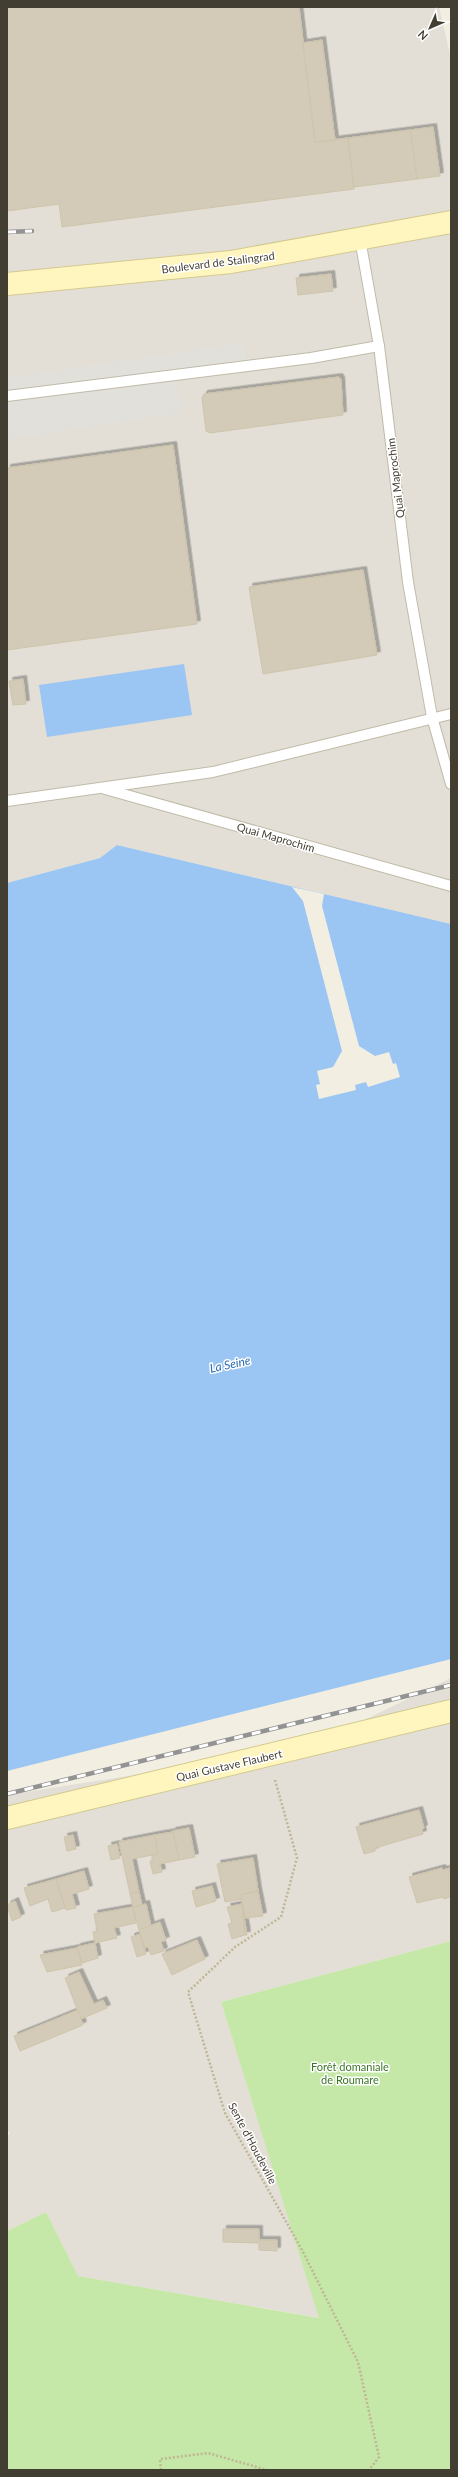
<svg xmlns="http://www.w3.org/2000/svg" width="458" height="2477" viewBox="0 0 458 2477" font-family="Lato,sans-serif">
	<defs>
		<filter id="shadow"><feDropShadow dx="3.5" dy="-3.5" stdDeviation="0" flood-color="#0004"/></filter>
	</defs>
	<rect width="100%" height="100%" fill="#f2efe2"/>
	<g fill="#e3dfd7">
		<path d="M7,7H439L451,58V924L117,845L100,858L7,883Z"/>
		<path d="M451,1678V1941L221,2002L320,2318L78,2276L46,2212L7,2231V2137L10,2133L7,2130V1795L306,1748Z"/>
	</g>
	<path fill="#c5e8a8" d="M451,1941V2470H7V2231L46,2212L78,2276L319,2318L221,2002Z"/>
	<path fill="#e2e0db" d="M243,343L247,365L175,375L182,413L7,439V378Z"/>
	<g fill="#9bc5f2">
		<path d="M184,664L192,715L47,737L39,685Z"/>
		<path d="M117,845L451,924V1659L7,1771V883L100,858Z"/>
	</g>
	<path fill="#f2efe2" d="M292,887L324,894L322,906L359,1046L375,1056L389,1052L393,1064L396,1063L400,1077L368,1087L366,1082L355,1085L356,1090L319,1099L316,1085L320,1084L317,1071L333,1067L342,1051L303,901Z"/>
	<g fill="#d3cbb7" stroke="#cfc4aa" filter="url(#shadow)">
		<path d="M7,7H299L315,142L348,138L354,189L62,227L59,204L7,211Z"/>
		<path d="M322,40L335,140L315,142L303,43Z"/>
		<path d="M433,127L440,176L417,179L410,130Z"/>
		<path d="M410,130L417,179L354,187L348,138Z"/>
		<path d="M331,274L333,291L298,295L296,278Z"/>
		<path d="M339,377L341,380L343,415L210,433L206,431L202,398L204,394Z"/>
		<path d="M173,445L197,624L7,650V468Z"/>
		<path d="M363,570L377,655L263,674L249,587Z"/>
		<path d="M23,679L26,704L13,705L9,681Z"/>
		<path d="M419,1810L424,1828L422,1830L423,1834L375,1848V1851L364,1854L356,1827Z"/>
		<path d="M189,1828L195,1857L179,1860L172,1831Z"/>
		<path d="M173,1832L179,1860L160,1864L162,1872L153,1874L150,1861H152V1855L158,1854L155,1835Z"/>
		<path d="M73,1835L76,1849L67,1851L64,1837Z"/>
		<path d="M155,1835L158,1854L132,1859L139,1892L130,1894L119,1842Z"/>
		<path d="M117,1844L120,1858L111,1860L108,1846Z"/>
		<path d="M253,1858L258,1891L241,1895L242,1899L225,1902L217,1864Z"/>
		<path d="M442,1868L443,1870L450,1868L451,1897L444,1899L443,1897L417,1903L409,1877Z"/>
		<path d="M84,1871L89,1889L72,1894L76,1908L66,1910L56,1879Z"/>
		<path d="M56,1879L65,1908L52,1912L48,1899L30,1906L24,1888Z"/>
		<path d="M212,1886L216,1901L196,1907L192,1891Z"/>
		<path d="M258,1891L263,1916L245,1918L241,1895Z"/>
		<path d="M139,1892L142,1905L133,1907L130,1894Z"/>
		<path d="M15,1901L21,1917L12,1921L7,1905Z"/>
		<path d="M146,1904L151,1926L139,1930L133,1907Z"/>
		<path d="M242,1904L247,1935H245Z"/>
		<path d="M242,1904L245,1935L232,1939L228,1924L232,1923L227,1907Z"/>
		<path d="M133,1907L136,1923L114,1928L117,1938L95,1943L93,1932L97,1931L94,1914Z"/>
		<path d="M160,1922L166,1940L161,1942L164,1951L151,1955L148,1947L145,1948L139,1930Z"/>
		<path d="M140,1934L146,1954L137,1957L131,1937Z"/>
		<path d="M197,1940L205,1959L172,1975L162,1954Z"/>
		<path d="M95,1943L98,1958L82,1963L77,1947Z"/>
		<path d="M77,1948L82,1965L47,1972L40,1955Z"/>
		<path d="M79,1972L94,2004L103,2000L107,2008L81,2019L65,1978Z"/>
		<path d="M78,2010L83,2025L20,2051L14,2036Z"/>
		<path d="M223,2229H259V2240H277V2251L259,2250V2243L223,2242Z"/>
	</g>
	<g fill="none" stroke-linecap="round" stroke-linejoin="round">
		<defs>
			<g id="service">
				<path d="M360,239L379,346L408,582L432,717L451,784"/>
				<path d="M7,396L311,358L379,346"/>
				<path d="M105,789L451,886"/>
				<path d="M7,801L213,772L451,714"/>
			</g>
			<g id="secondary">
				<path d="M7,284L231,262L451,222"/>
				<path d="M7,1818L451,1711"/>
			</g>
		</defs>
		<use href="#service" stroke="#c0baa7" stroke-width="12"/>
		<use href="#secondary" stroke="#d3c990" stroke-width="24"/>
		<g stroke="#c0b595" stroke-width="2.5" stroke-dasharray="2 2" stroke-linecap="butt">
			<path d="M275,1780L297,1858L281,1917L235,1947L188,1992L225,2113L302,2250L358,2362L379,2457L369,2470"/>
			<path d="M161,2470L160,2459L208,2453L267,2470"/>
		</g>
		<use href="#service" stroke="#fff" stroke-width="10"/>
		<use href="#secondary" stroke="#fff6bf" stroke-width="22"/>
		<defs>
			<g id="rail">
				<path d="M7,232L32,231"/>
				<path d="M7,1794L451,1685"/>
			</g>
		</defs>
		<use href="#rail" stroke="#939393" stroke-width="4.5"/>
		<use href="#rail" stroke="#fff" stroke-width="3" stroke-dasharray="9" stroke-linecap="butt"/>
	</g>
	<g text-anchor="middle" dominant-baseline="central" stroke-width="3" stroke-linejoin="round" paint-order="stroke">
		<g font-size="11" fill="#433e32" stroke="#fff">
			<text transform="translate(218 262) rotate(-7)">Boulevard de Stalingrad</text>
			<text transform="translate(395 478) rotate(-97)">Quai Maprochim</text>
			<text transform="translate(276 837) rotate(16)">Quai Maprochim</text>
			<text transform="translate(229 1765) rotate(-13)">Quai Gustave Flaubert</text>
			<text transform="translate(253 2143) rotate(62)">Sente d'Houdeville</text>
		</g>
		<g font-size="11" fill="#3b7625" stroke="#fff">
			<text x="350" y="2066">Forêt domaniale<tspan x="350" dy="13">de Roumare</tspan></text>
		</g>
		<g font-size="12" font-style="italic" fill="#296ab2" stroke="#fff">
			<text transform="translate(230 1364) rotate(-12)">La Seine</text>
		</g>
	</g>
	<rect width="458" height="2477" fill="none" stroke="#433e32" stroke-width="16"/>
	<g transform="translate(430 28) rotate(225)" stroke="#ffffff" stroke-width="3" paint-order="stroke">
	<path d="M0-3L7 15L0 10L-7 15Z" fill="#433e32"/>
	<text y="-6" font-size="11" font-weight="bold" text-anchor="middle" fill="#433e32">N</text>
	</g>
</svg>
